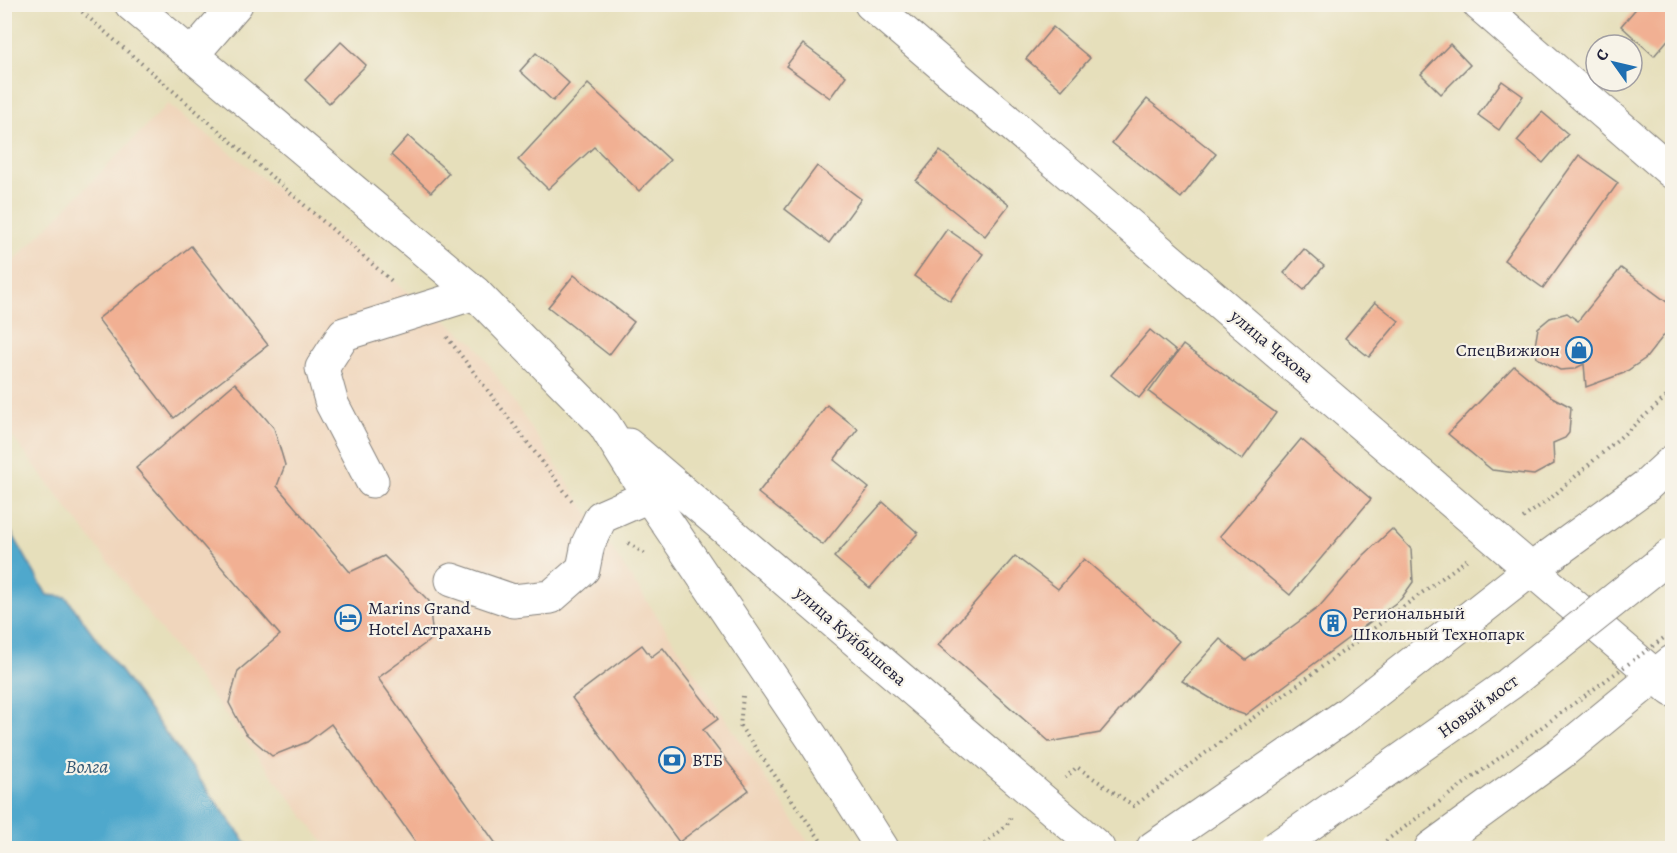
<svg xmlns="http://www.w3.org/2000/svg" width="1677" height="853" viewBox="0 0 1677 853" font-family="Alegreya,serif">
	<rect width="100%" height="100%" fill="#f7f3e8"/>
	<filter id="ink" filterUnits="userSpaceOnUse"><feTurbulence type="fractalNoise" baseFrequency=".0167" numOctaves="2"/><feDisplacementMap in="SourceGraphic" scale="12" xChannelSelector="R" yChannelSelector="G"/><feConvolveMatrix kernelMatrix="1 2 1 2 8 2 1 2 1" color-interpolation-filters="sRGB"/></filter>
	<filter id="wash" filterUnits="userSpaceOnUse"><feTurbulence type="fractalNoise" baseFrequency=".008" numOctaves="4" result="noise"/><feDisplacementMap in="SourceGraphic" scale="24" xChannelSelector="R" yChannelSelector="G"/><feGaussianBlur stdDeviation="1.35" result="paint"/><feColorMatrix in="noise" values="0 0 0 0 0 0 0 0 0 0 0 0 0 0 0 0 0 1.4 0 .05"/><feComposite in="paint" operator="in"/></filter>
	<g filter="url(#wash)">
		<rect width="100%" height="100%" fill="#e6dfbb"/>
		<path fill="#f0d6bc" d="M168,104L475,344L812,848H328L5,427V270Z"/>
		<path fill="#4fa8cc" stroke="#386584" stroke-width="1.5" d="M5,521L47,595L66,597L250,848H5Z"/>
		<g id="blocks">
			<g fill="#f1b093">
				<path d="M1640,4H1672V35L1654,56L1621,26Z"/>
				<path d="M1053,27L1090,58L1062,90L1026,59Z"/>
				<path d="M341,42L366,65L329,103L305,80Z"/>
				<path d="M803,44L846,76L830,98L786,66Z"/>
				<path d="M1450,44L1470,65L1441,94L1421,74Z"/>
				<path d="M536,53L569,83L553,101L520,71Z"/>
				<path d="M1502,81L1523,96L1499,130L1478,115Z"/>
				<path d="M588,84L670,160L639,191L594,147L548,189L518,160Z"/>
				<path d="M1147,99L1216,154L1181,198L1112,143Z"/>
				<path d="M1542,112L1568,134L1543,163L1517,141Z"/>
				<path d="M408,136L449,173L431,192L391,155Z"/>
				<path d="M940,151L1009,205L985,236L916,181Z"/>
				<path d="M1579,155L1618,183L1543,288L1504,260Z"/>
				<path d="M817,166L861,199L829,243L785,209Z"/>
				<path d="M947,229L983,254L950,301L914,276Z"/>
				<path d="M191,246L268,345L174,418L98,319Z"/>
				<path d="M1304,249L1324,266L1304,290L1284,273Z"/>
				<path d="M1621,268L1672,306V325L1646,358L1624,373L1586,387L1584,364L1574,369L1560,370L1537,358L1535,346L1538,328L1550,318L1567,313L1578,321Z"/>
				<path d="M574,275L634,322L609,355L548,307Z"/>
				<path d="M1375,302L1399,321L1369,357L1345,338Z"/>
				<path d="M1150,330L1177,352L1139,398L1111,375Z"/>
				<path d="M1183,345L1276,413L1242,460L1149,392Z"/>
				<path d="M1514,366L1552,397L1571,407L1569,433L1565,438L1553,443L1554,464L1534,475L1492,470L1448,434Z"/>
				<path d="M235,383L274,428L285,465L277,486L350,572L384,556L429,601L433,638L378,678L499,848H420L331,724L307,742L272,756L245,733L229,703L238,671L280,635L136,468Z"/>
				<path d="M827,405L858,429L834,460L869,488L823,545L758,493Z"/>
				<path d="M1301,439L1371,499L1290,595L1220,536Z"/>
				<path d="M883,502L918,533L870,588L834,557Z"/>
				<path d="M1392,529L1411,549L1413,582L1401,599L1245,715L1228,709L1182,681L1220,639L1246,660L1319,607L1364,555Z"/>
				<path d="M1015,556L1058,589L1084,559L1179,641L1100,733L1050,742L938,645Z"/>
				<path d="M642,645L651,657L663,648L718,719L703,730L749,790L679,842L572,698Z"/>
			</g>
		</g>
	</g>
	<g filter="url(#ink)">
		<use href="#blocks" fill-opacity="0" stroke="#84807b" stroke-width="1.5"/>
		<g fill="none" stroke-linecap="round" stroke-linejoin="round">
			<defs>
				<g id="minor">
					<path d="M131,4L475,293L604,424L649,496L813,739L882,848"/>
					<path d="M871,4L1672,690"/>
					<path d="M1479,4L1672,172"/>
					<path d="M192,55L236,4"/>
					<path d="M628,445L1098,848"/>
					<path d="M372,481L332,404L322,368L344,334L475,293"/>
					<path d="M452,580L513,601L551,597L583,569L588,544L601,517L649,496"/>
				</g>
				<g id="major">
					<path d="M1153,848L1346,715L1533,568L1646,486L1672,462"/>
					<path d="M1431,848L1561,753L1672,662"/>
				</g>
			</defs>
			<use href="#minor" stroke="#84807b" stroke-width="35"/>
			<use href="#major" stroke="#84807b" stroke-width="35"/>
			<g stroke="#84807b" stroke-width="4" stroke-dasharray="1.5 4.5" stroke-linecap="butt">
				<path d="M73,4L394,283"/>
				<path d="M447,337L572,501"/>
				<path d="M1523,518L1552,497L1672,392"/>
				<path d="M628,543L647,555"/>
				<path d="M743,696L740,726L826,848"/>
				<path d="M1065,778L1077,767L1134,806L1469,558"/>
				<path d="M980,848L1007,825L1011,817"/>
			</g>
			<use href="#minor" stroke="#fff" stroke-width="33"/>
			<use href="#major" stroke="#fff" stroke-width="33"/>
			<defs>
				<path id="highway-bridge" d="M1276,848L1509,684L1672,554"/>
			</defs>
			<use href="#highway-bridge" stroke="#84807b" stroke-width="35" stroke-linecap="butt"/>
			<path stroke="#84807b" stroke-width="4" stroke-dasharray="1.5 4.5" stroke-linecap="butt" d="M1376,848L1672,632"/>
			<use href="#highway-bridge" stroke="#fff" stroke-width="33"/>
		</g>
	</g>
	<defs>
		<symbol id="shop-ring" viewBox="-11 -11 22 22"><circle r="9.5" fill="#f7f3e8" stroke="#1f6fb2" stroke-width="1.5"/><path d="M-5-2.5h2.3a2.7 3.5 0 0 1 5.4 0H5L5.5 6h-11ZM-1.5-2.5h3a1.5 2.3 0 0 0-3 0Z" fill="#1f6fb2"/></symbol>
		<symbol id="hotel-ring" viewBox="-11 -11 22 22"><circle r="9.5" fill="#f7f3e8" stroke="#1f6fb2" stroke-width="1.5"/><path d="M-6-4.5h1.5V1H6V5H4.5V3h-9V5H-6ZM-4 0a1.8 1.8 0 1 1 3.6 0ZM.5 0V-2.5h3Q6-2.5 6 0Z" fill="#1f6fb2"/></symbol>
		<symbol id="building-ring" viewBox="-11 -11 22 22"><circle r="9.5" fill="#f7f3e8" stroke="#1f6fb2" stroke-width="1.5"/><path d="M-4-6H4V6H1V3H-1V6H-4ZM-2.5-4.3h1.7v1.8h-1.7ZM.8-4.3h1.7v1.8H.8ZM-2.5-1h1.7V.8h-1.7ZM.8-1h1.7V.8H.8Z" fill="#1f6fb2"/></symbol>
		<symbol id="bank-ring" viewBox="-11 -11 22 22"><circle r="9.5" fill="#f7f3e8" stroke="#1f6fb2" stroke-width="1.5"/><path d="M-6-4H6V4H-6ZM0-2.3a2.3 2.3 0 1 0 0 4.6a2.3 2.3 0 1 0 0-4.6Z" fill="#1f6fb2"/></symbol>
	</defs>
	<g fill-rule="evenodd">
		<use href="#shop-ring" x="1564" y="335" width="30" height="30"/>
		<use href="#hotel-ring" x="333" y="603" width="30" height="30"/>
		<use href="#building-ring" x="1318" y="608" width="30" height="30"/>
		<use href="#bank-ring" x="657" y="745" width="30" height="30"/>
	</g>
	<g text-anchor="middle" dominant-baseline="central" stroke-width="4.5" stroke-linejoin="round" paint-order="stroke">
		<g font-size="18" fill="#22223b" stroke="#f7f3e8">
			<text transform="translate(1272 346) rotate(40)">улица Чехова</text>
			<text transform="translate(851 636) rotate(41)">улица Куйбышева</text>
			<text transform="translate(1478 706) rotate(-36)">Новый мост</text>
		</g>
		<g font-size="18" fill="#22223b" stroke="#f7f3e8" text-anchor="start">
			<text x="1560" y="350" text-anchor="end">СпецВижион</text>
			<text x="368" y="608">Marins Grand<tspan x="368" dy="21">Hotel Астрахань</tspan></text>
			<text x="1352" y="613">Региональный<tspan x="1352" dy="21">Школьный Технопарк</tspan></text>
			<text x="692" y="760">ВТБ</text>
		</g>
		<g font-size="20" font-style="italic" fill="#345875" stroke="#f7f3e8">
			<text x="87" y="766">Волга</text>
		</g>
	</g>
	<rect width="1677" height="853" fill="none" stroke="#f7f3e8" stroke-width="24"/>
	<g transform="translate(1614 63) rotate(304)"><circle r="28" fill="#f7f3e8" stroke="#a29fa3" stroke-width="1.5"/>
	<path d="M0-4.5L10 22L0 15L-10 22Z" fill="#1f6fb2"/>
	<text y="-9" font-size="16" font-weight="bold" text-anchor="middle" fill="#22223b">С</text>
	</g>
</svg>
